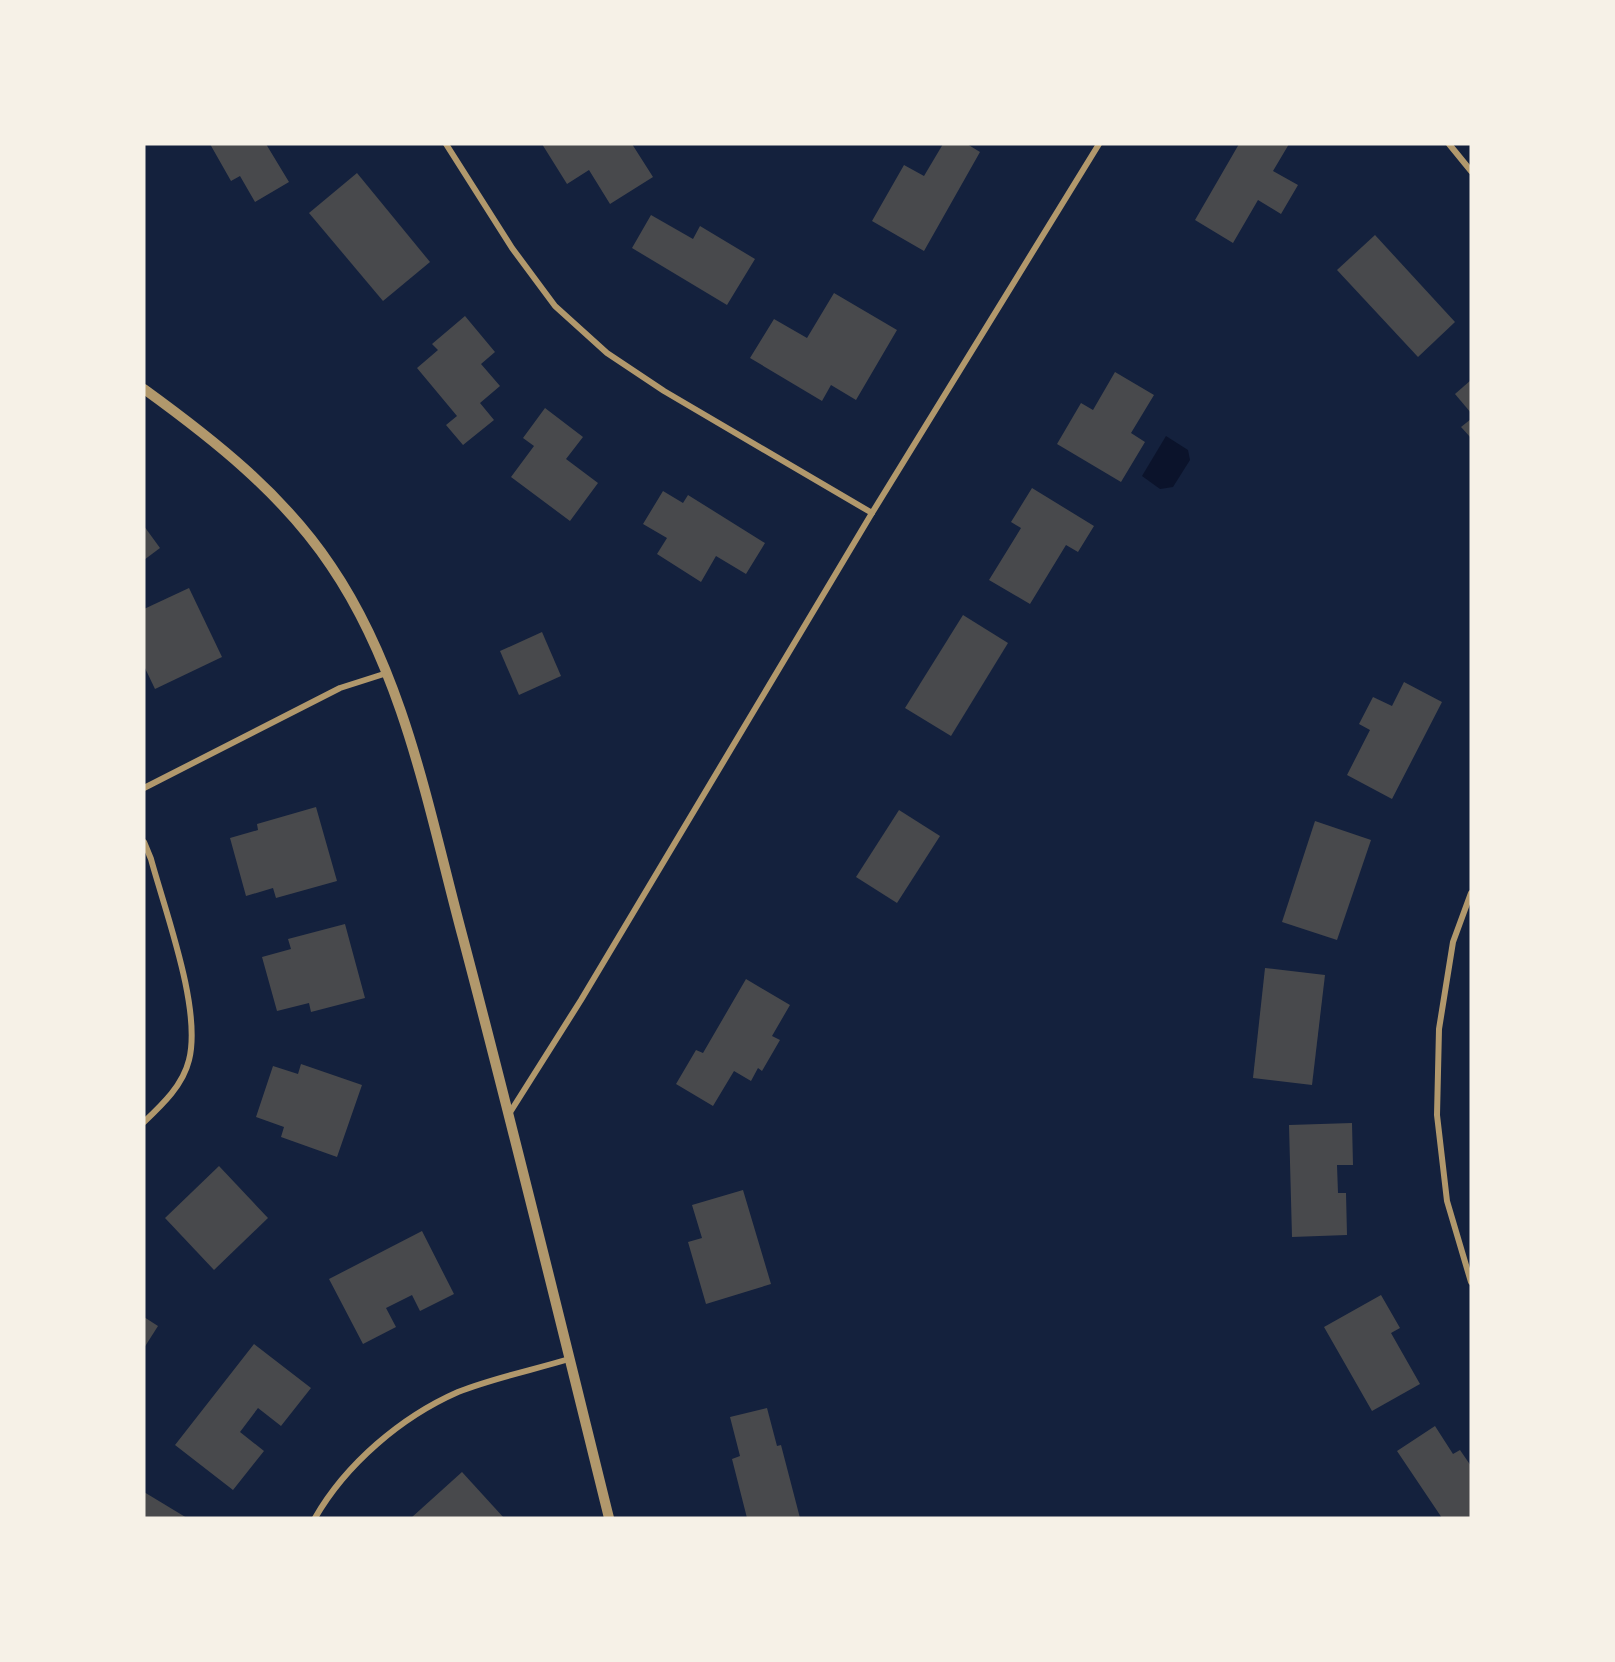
<svg xmlns="http://www.w3.org/2000/svg" width="1615" height="1662" viewBox="0 0 1615 1662" font-family="'Source Serif 4',serif">
	<rect width="100%" height="100%" fill="#14213d"/>
	<path fill="#0b132b" d="M1166,436L1188,450L1190,460L1173,487L1160,489L1142,476Z"/>
	<g fill="#48494c">
		<path d="M210,144H266L289,182L255,202L240,176L231,181Z"/>
		<path d="M542,144H632L653,177L610,204L589,170L567,184Z"/>
		<path d="M943,144H967L980,152L924,251L872,221L904,165L924,176Z"/>
		<path d="M1239,144H1289L1273,171L1298,185L1281,214L1258,200L1233,243L1195,220Z"/>
		<path d="M357,173L430,262L383,301L309,213Z"/>
		<path d="M651,215L693,239L700,226L755,259L727,305L632,248Z"/>
		<path d="M1375,235L1455,322L1418,357L1337,270Z"/>
		<path d="M834,293L897,330L856,400L831,385L822,401L750,358L774,319L807,338Z"/>
		<path d="M465,316L495,352L481,364L500,386L480,403L494,420L463,445L446,425L457,416L417,368L438,350L432,344Z"/>
		<path d="M1115,372L1154,395L1131,433L1145,442L1121,482L1057,444L1081,403L1093,410Z"/>
		<path d="M1471,380V413L1455,394Z"/>
		<path d="M545,408L583,437L566,459L598,483L570,521L511,477L534,446L523,438Z"/>
		<path d="M1471,419V438L1461,427Z"/>
		<path d="M1032,488L1094,526L1078,552L1066,545L1030,604L989,580L1021,528L1011,522Z"/>
		<path d="M663,491L683,503L688,495L765,543L746,574L716,556L701,582L657,554L667,538L643,524Z"/>
		<path d="M144,526L160,548L144,560Z"/>
		<path d="M189,588L222,657L155,689L144,666V609Z"/>
		<path d="M963,615L1008,643L951,736L905,708Z"/>
		<path d="M542,632L561,676L519,695L500,651Z"/>
		<path d="M1404,682L1442,702L1392,799L1347,775L1370,730L1359,724L1373,697L1392,706Z"/>
		<path d="M316,807L337,881L276,898L273,888L246,896L230,838L258,830L257,824Z"/>
		<path d="M899,810L940,836L897,903L856,877Z"/>
		<path d="M1315,821L1371,840L1337,940L1282,922Z"/>
		<path d="M345,924L365,998L311,1012L309,1003L277,1011L262,957L291,949L288,939Z"/>
		<path d="M1265,968L1325,975L1312,1085L1253,1078Z"/>
		<path d="M746,979L790,1005L772,1036L780,1040L762,1071L758,1068L751,1081L734,1071L713,1106L676,1084L696,1050L703,1053Z"/>
		<path d="M301,1064L362,1085L337,1157L281,1137L284,1127L256,1117L273,1066L298,1074Z"/>
		<path d="M1352,1123L1353,1165H1337L1338,1193H1346L1347,1235L1292,1237L1289,1125Z"/>
		<path d="M219,1166L268,1218L214,1270L165,1218Z"/>
		<path d="M743,1190L771,1284L706,1304L688,1242L702,1238L692,1205Z"/>
		<path d="M422,1231L454,1294L420,1311L412,1295L386,1308L396,1327L363,1344L329,1279Z"/>
		<path d="M1381,1295L1400,1328L1391,1333L1420,1384L1372,1411L1324,1327Z"/>
		<path d="M144,1317L158,1326L144,1348Z"/>
		<path d="M254,1344L311,1388L281,1426L258,1408L240,1432L264,1451L233,1490L175,1445Z"/>
		<path d="M767,1408L777,1446L781,1445L800,1518H747L732,1459L740,1456L730,1417Z"/>
		<path d="M1435,1426L1453,1454L1460,1450L1471,1466V1518H1442L1397,1451Z"/>
		<path d="M462,1472L504,1518H411Z"/>
		<path d="M144,1492L187,1518H144Z"/>
	</g>
	<g fill="none" stroke-linecap="round" stroke-linejoin="round">
		<g stroke="#b1986c" stroke-width="6">
			<path d="M446,144L512,248L555,306L607,353L664,391L872,513"/>
			<path d="M1449,144L1471,171"/>
			<path d="M144,788L340,688L387,673"/>
			<path d="M144,842L151,859C165,911 202,1009 189,1060C183,1085 163,1104 144,1122"/>
			<path d="M1471,893L1453,942L1439,1029L1437,1115L1447,1201L1471,1282"/>
			<path d="M509,1114L581,1000L872,513L1099,144"/>
			<path d="M315,1518C346,1464 401,1417 458,1392C493,1378 533,1370 569,1359"/>
		</g>
		<path stroke="#b1986c" stroke-width="10" d="M144,389C213,439 283,494 331,566C405,675 429,812 463,938C514,1131 561,1324 609,1518"/>
	</g>
	<rect width="1615" height="1662" fill="none" stroke="#f6f1e7" stroke-width="291"/>
</svg>
